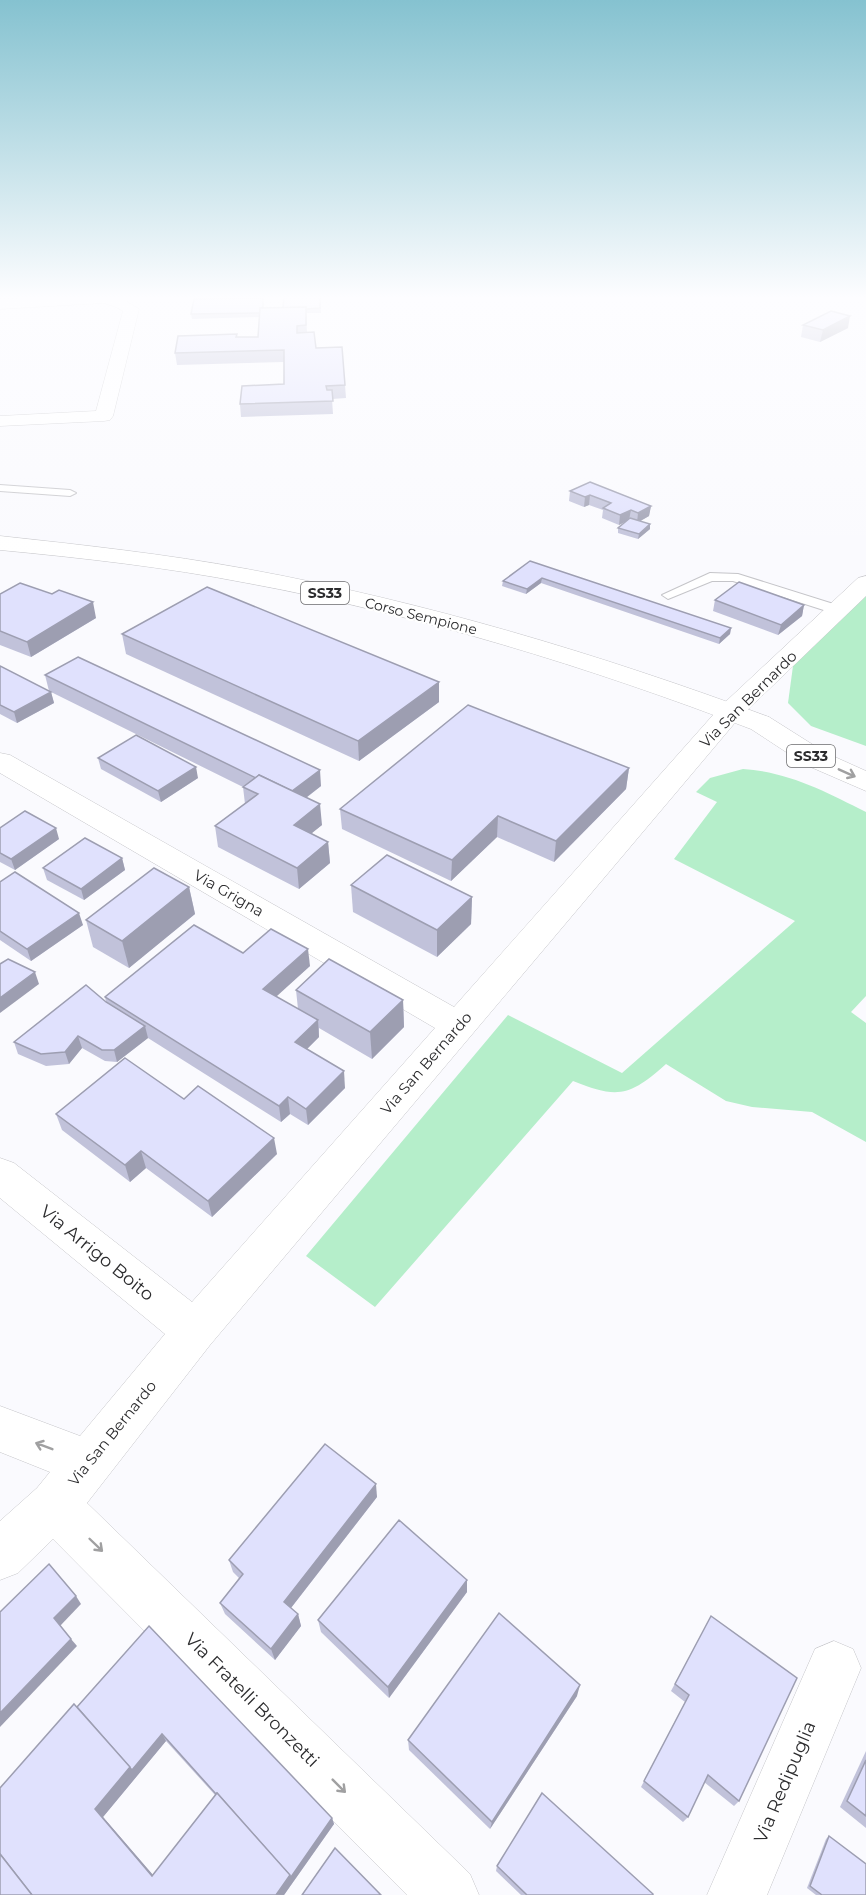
<svg xmlns="http://www.w3.org/2000/svg" width="866" height="1895" viewBox="0 0 866 1895" font-family="Montserrat,sans-serif">
	<rect width="100%" height="100%" fill="#fafafe"/>
	<g fill="#b5eeca">
		<path d="M866,595V746L811,726L788,703L793,666Z"/>
		<path d="M743,769C789,772 826,792 866,812V996L851,1012L866,1023V1142L812,1112L752,1107L726,1101L666,1064C631,1095 619,1100 573,1081L375,1307L306,1256L508,1015L622,1073L795,921L674,859L717,802L696,792L710,778Z"/>
	</g>
	<g fill="none" stroke-linecap="round" stroke-linejoin="round">
		<defs>
			<g id="service">
				<path d="M0,485L70,490L76,493L70,496L0,491Z"/>
				<path d="M710,573L738,574L843,607L844,610L838,614L833,613L733,581H712L668,599L662,595Z"/>
			</g>
			<g id="minor">
				<path d="M80,296L119,297L139,309L113,416L110,420L104,421L0,426V416L96,411L123,311L114,306L103,303L0,309V299Z"/>
				<path d="M866,576V596L739,718L210,1345L87,1503L470,1874L479,1895H407L53,1539L18,1573L0,1580V1521L37,1488L50,1472L0,1452V1406L80,1436L165,1334L0,1198V1158L14,1163L192,1302L435,1028L0,773V753L10,755L454,1007L721,706L858,578Z"/>
				<path d="M834,1641L853,1649L861,1668L767,1895H707L815,1649Z"/>
			</g>
			<path id="primary" d="M0,536C83,545 165,554 247,569C426,602 599,654 769,717L773,723L769,729L760,731L751,729C586,666 420,615 247,583C165,567 83,558 0,550Z"/>
			<path id="trunk" d="M760,715L769,717L826,753L866,771V791L806,765L751,729L747,723L751,717Z"/>
		</defs>
		<use href="#service" stroke="#c5c5c9" stroke-width="2"/>
		<use href="#minor" stroke="#c5c5c9" stroke-width="1"/>
		<use href="#primary" stroke="#c5c5c9" stroke-width="1"/>
		<use href="#trunk" stroke="#c5c5c9" stroke-width="1"/>
		<use href="#service" fill="#fff" fill-rule="evenodd"/>
		<use href="#minor" fill="#fff" fill-rule="evenodd"/>
		<use href="#primary" fill="#fff" fill-rule="evenodd"/>
		<use href="#trunk" fill="#fff" fill-rule="evenodd"/>
	</g>
	<g fill="#c1c2da" fill-rule="evenodd">
		<path d="M320,296L321,313H306L307,333L316,348L345,385L346,398L332,399L333,414L241,417L240,404L284,384V362L177,365L175,353L237,337H258L259,317L192,319L191,314L263,298V308H283Z"/>
		<path d="M803,325L848,328L820,342L801,337Z"/>
		<path d="M570,491L651,506L649,516L640,521L650,529L638,539L618,533V528L626,521L619,525L602,518L603,510L589,505L584,507L569,501Z"/>
		<path d="M530,561L731,628L730,634L719,644L541,583L526,594L502,586L503,581Z"/>
		<path d="M0,594L96,618L31,657L0,645Z"/>
		<path d="M715,600L804,605L802,616L778,635L713,611Z"/>
		<path d="M122,634L439,702L359,761L126,654Z"/>
		<path d="M0,666L51,692L54,703L17,723L0,714Z"/>
		<path d="M45,675L321,786L306,798L322,825L311,833L328,842L330,863L299,889L218,847L215,826L245,804L243,787L49,691Z"/>
		<path d="M98,758L198,778L161,802L101,769Z"/>
		<path d="M629,768L626,789L554,862L497,837L451,881L342,829L340,809Z"/>
		<path d="M0,828L59,839L15,870L0,862Z"/>
		<path d="M122,858L125,870L84,900L47,880L43,868Z"/>
		<path d="M0,882L83,925L31,961L0,940Z"/>
		<path d="M351,885L472,897L471,924L437,957L353,912Z"/>
		<path d="M189,887L195,914L129,968L93,947L86,920Z"/>
		<path d="M243,953L310,966L276,996L298,1009L296,990L403,1000L404,1027L372,1059L319,1028V1037L307,1049L345,1088L308,1125L290,1114L281,1122L148,1038L117,1062L105,1061L82,1048L69,1064L46,1066L18,1054L14,1042L106,1002L105,997Z"/>
		<path d="M184,1099L277,1154L212,1217L146,1168L130,1182L62,1130L56,1114Z"/>
		<path d="M377,1497L291,1608L298,1614L301,1626L275,1660L225,1614L220,1603L239,1578L233,1572L229,1560Z"/>
		<path d="M467,1580V1592L389,1698L321,1632L318,1620Z"/>
		<path d="M711,1616L739,1801L734,1806L704,1782L688,1817L683,1822L641,1787L685,1702L671,1691Z"/>
		<path d="M149,1626L332,1818L334,1824L284,1895H0L77,1707ZM166,1741L215,1795L153,1875L103,1817Z"/>
		<path d="M577,1696L490,1829L409,1750L408,1740Z"/>
		<path d="M866,1751V1828L840,1807Z"/>
		<path d="M829,1836L866,1895H816L807,1888L826,1839Z"/>
		<path d="M497,1866L653,1895H521L496,1871Z"/>
	</g>
	<g fill="#9d9eb1">
		<path d="M850,316L848,328L820,342L823,330Z"/>
		<path d="M590,495L589,505L584,507L585,497Z"/>
		<path d="M651,506L649,516L637,523L638,513Z"/>
		<path d="M631,510L629,520L619,525L620,515Z"/>
		<path d="M650,524V529L638,539L639,534Z"/>
		<path d="M542,578L541,583L526,594L527,589Z"/>
		<path d="M93,602L96,618L31,657L27,642Z"/>
		<path d="M804,605L802,616L778,635L781,625Z"/>
		<path d="M731,628L730,634L719,644L720,638Z"/>
		<path d="M439,682V702L359,761L358,741Z"/>
		<path d="M51,692L54,703L17,723L14,712Z"/>
		<path d="M196,767L198,778L161,802L158,791Z"/>
		<path d="M629,768L626,789L554,862L556,841Z"/>
		<path d="M320,770L321,786L290,810L288,793Z"/>
		<path d="M320,804L322,825L296,846L294,825Z"/>
		<path d="M498,816L497,837L451,881L452,860Z"/>
		<path d="M56,828L59,839L15,870L11,859Z"/>
		<path d="M328,842L330,863L299,889L297,868Z"/>
		<path d="M122,858L125,870L84,900L81,889Z"/>
		<path d="M189,887L195,914L129,968L122,941Z"/>
		<path d="M472,897L471,924L437,957V930Z"/>
		<path d="M79,913L83,925L31,961L27,949Z"/>
		<path d="M308,949L310,966L266,1006L263,989Z"/>
		<path d="M35,972L39,984L0,1013V998Z"/>
		<path d="M403,1000L404,1027L372,1059L370,1032Z"/>
		<path d="M318,1020L319,1037L297,1059L295,1042Z"/>
		<path d="M145,1026L148,1038L117,1062L114,1050Z"/>
		<path d="M78,1036L82,1048L69,1064L65,1052Z"/>
		<path d="M344,1071L345,1088L308,1125L306,1109Z"/>
		<path d="M288,1097L290,1114L281,1122L279,1106Z"/>
		<path d="M274,1138L277,1154L212,1217L208,1201Z"/>
		<path d="M141,1151L146,1168L130,1182L125,1165Z"/>
		<path d="M376,1484L377,1497L287,1613L284,1602Z"/>
		<path d="M467,1580V1592L389,1698L388,1687Z"/>
		<path d="M76,1596L81,1604L60,1626L54,1618Z"/>
		<path d="M298,1614L301,1626L275,1660L271,1649Z"/>
		<path d="M71,1639L77,1646L0,1727V1713Z"/>
		<path d="M580,1685L577,1696L490,1829L492,1822Z"/>
		<path d="M162,1734L166,1741L103,1817L159,1882L152,1876L95,1809L130,1767Z"/>
		<path d="M332,1818L334,1824L284,1895H276Z"/>
	</g>
	<g fill="#e0e1fd" stroke="#9d9eb1" stroke-width="1.5">
		<path d="M284,296H320V308L306,309V307L283,308Z"/>
		<path d="M263,298V308H260V313L191,314L194,299Z"/>
		<path d="M306,307V325L297,326V333L314,332L316,348L342,347L345,385L326,386L327,390H332L333,401L240,404L242,386L284,384V350L175,353L178,336L237,334L236,337H258L260,308Z"/>
		<path d="M831,311L850,316L823,330L803,325Z"/>
		<path d="M590,482L651,506L638,513L631,510L620,515L603,508L611,503L590,495L585,497L570,491Z"/>
		<path d="M630,518L650,524L639,534L618,528Z"/>
		<path d="M530,561L731,628L720,638L542,578L527,589L503,581Z"/>
		<path d="M739,582L804,605L781,625L715,600Z"/>
		<path d="M20,583L52,594L59,590L93,602L27,642L0,631V594Z"/>
		<path d="M207,587L439,682L358,741L122,634Z"/>
		<path d="M78,657L320,770L292,791L259,775L256,778L45,675Z"/>
		<path d="M0,666L51,692L14,712L0,705Z"/>
		<path d="M468,705L629,768L556,841L498,816L452,860L340,809Z"/>
		<path d="M136,735L196,767L158,791L98,758Z"/>
		<path d="M259,775L320,804L294,825L328,842L297,868L215,826L258,794L243,787Z"/>
		<path d="M25,811L56,828L11,859L0,853V828Z"/>
		<path d="M85,838L122,858L81,889L43,868Z"/>
		<path d="M387,855L472,897L437,930L351,885Z"/>
		<path d="M154,868L189,887L122,941L86,920Z"/>
		<path d="M15,872L79,913L27,949L0,931V882Z"/>
		<path d="M194,925L243,953L271,929L308,949L263,989L318,1020L295,1042L344,1071L306,1109L288,1097L279,1106L105,997Z"/>
		<path d="M8,959L35,972L0,998V964Z"/>
		<path d="M329,959L403,1000L370,1032L296,990Z"/>
		<path d="M86,985L106,1002L145,1026L114,1050H102L78,1036L65,1052L41,1054L14,1042Z"/>
		<path d="M125,1058L184,1099L198,1086L274,1138L208,1201L141,1151L125,1165L56,1114Z"/>
		<path d="M325,1444L376,1484L284,1602L298,1614L271,1649L220,1603L243,1574L229,1560Z"/>
		<path d="M399,1520L467,1580L388,1687L318,1620Z"/>
		<path d="M49,1564L76,1596L54,1618L71,1639L0,1713V1612Z"/>
		<path d="M499,1613L580,1685L492,1822L408,1740Z"/>
		<path d="M711,1616L797,1678L739,1801L708,1775L688,1817L644,1781L689,1695L675,1684Z"/>
		<path d="M149,1626L332,1818L291,1877L217,1793L216,1794L162,1734L132,1770L77,1707Z"/>
		<path d="M74,1704L130,1767L95,1809L152,1876L217,1793L290,1875L276,1895H32L0,1854V1788Z"/>
		<path d="M866,1760V1816L847,1801Z"/>
		<path d="M542,1793L653,1894V1895H527L497,1866Z"/>
		<path d="M829,1836L866,1864V1895H822L810,1886Z"/>
		<path d="M335,1848L381,1895H302Z"/>
		<path d="M0,1854L32,1895H0Z"/>
	</g>
	<defs><path id="oneway-shaft" d="M-6 0H5M1.5-3L5.5 0L1.5 3" fill="none" stroke-width="1.6" stroke-linecap="round" stroke-linejoin="round" transform="scale(1.5)"/></defs>
	<g stroke="#a0a0a1">
		<use href="#oneway-shaft" transform="translate(847 773) rotate(24)"/>
		<use href="#oneway-shaft" transform="translate(44 1446) rotate(-159)"/>
		<use href="#oneway-shaft" transform="translate(96 1545) rotate(44)"/>
		<use href="#oneway-shaft" transform="translate(339 1786) rotate(45)"/>
	</g>
	<linearGradient id="sky" x2="0" y2="1"><stop stop-color="#85c2d0"/><stop offset="0.53" stop-color="#fdfdff"/><stop offset="1" stop-color="#fdfdff" stop-opacity="0"/></linearGradient>
	<rect width="866" height="561" fill="url(#sky)"/>
	<g text-anchor="middle" dominant-baseline="central" stroke-width="4.5" stroke-linejoin="round" paint-order="stroke">
		<g fill="#fff" stroke="#6b6b6d" stroke-width="1.5">
			<rect x="301" y="582" width="48" height="22" rx="4.5"/>
			<rect x="787" y="745" width="48" height="22" rx="4.5"/>
		</g>
		<g font-size="14" font-weight="bold" fill="#2c2c2e">
			<text x="325" y="593">SS33</text>
			<text x="811" y="756">SS33</text>
		</g>
		<g font-size="14" fill="#2c2c2e" stroke="#fff">
			<text transform="translate(421 616) rotate(14)">Corso Sempione</text>
		</g>
		<g font-size="15" fill="#2c2c2e" stroke="#fff">
			<text transform="translate(748 699) rotate(-45)">Via San Bernardo</text>
			<text transform="translate(229 893) rotate(30)">Via Grigna</text>
			<text transform="translate(426 1063) rotate(-49)">Via San Bernardo</text>
			<text transform="translate(112 1433) rotate(-51)">Via San Bernardo</text>
		</g>
		<g font-size="18" fill="#2c2c2e" stroke="#fff">
			<text transform="translate(97 1253) rotate(39)">Via Arrigo Boito</text>
			<text transform="translate(252 1700) rotate(45)">Via Fratelli Bronzetti</text>
			<text transform="translate(785 1782) rotate(-67)">Via Redipuglia</text>
		</g>
	</g>
</svg>
